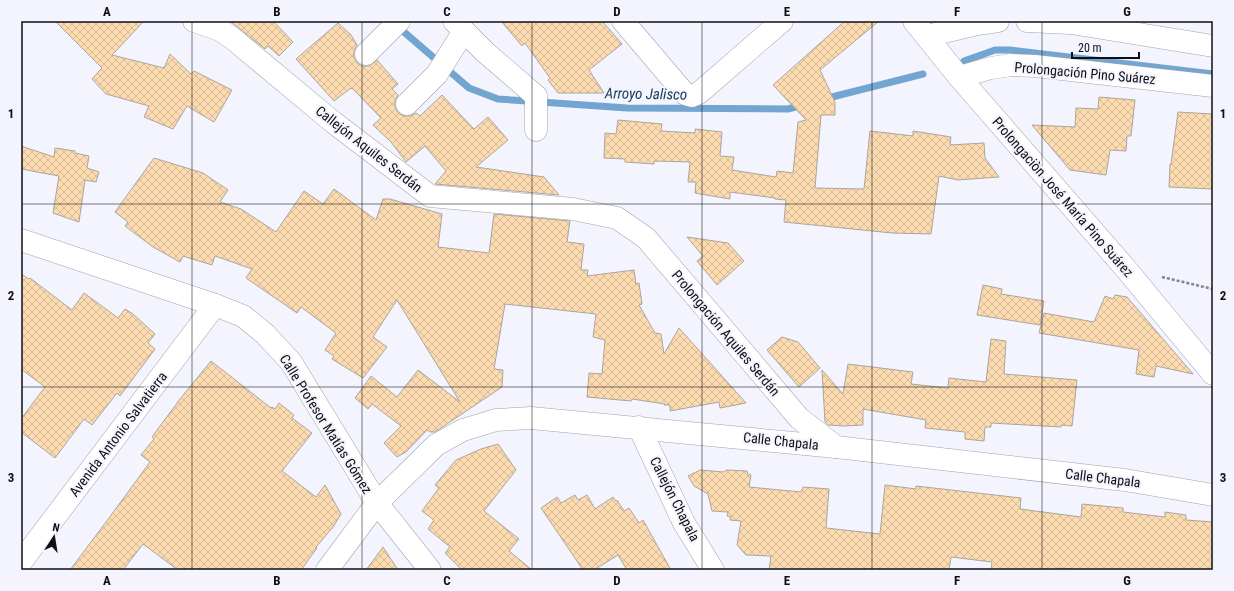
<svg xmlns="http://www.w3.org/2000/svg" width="1234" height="591" viewBox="0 0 1234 591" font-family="'Roboto Condensed',sans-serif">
	<defs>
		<pattern id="building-cross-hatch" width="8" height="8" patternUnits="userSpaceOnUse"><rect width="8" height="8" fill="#fcdbb0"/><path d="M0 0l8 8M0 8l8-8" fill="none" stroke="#d7bb96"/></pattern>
	</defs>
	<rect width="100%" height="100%" fill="#f3f4fd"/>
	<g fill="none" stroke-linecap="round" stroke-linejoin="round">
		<g stroke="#73a5d1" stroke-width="7">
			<path d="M397,26L469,88L498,99L627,108L788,109L803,105"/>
			<path d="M964,61L995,50H1010L1213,74"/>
			<path d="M824,99L923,74"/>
		</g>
	</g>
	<g fill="url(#building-cross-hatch)" stroke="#aca59d">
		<path d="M55,21H144L112,55L164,68L170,54L191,74L194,71L232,90L214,122L187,106L173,129L144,117L149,106L106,94L92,79L102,68Z"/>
		<path d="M230,21H273L293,42L279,56L268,46L265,49Z"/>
		<path d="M501,21H602L622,44L589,70L604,93H558L548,80L550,78L525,43L522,46Z"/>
		<path d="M845,21H879L820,70L835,102V115H821L815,188L864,189L870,131L913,136V131L951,137L950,145L984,143L985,158L999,177L958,180L939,176L931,234L892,233L784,222L786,200L775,199V198L730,192V199L695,193L696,182H688L690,162L654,161V164L625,162V159L604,158L605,133L616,134L618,120L662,124L661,131L695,133V129L722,132L720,156L734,157L732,170L776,177L777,171L793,173L798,122L806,120L773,85Z"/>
		<path d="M338,23L351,35L357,45L354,51V57L357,63L362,66H369L377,60L398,84L392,89L398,95L395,100V107L398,113L404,116H410L416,113L420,116L442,95L474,129L488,117L508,140L476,167L544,177L559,195L435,184L446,171L425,146L406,162L391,142L373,125L381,118L353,89H352L351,88L334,101L296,59Z"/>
		<path d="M1099,97L1135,100L1131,136H1127L1126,151L1110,150L1106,175L1070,170L1032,125L1075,127L1076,108L1098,109Z"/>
		<path d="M1178,112L1213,114V189L1169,187L1170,164H1171Z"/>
		<path d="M21,146L54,157L55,148L75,151V153L89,156L87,168L99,172L96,182L85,180L79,222L53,213L59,176L21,169Z"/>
		<path d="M154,158L203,173L228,190L220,202L241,209L276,232L304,191L323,204L334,189L376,220L383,199H390L442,214L438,247L489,253L494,214L570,221L567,242L584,244L581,270H588L587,276L634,270L636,284L639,283L642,304L639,305L655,333L661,334L664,354L679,328L746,403L720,408L719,402L670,411V405H664L665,404L632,399L631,401L587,397L589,373L602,374L605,340L593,337L596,314L505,304L494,369L503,370L502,387L438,430L434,432H430L427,430L406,452L397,457L384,443L401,426L372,404L368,409L355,398L371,376L397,397L418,370L460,402L397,300L373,337L387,347L363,378L332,359L334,356L325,350L336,333L301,307L297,313L246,278L252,269L215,256L212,265L183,256L180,262L153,247L125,226L128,222L115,212Z"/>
		<path d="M687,237L728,243L744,261L717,285L697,261L703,256Z"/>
		<path d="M21,274L29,279L30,278L72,310L84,293L118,318L125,309L133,314L155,334L148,343L155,349L120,396L117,393L92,425L84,419L55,458L21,432V419L45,387L21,369Z"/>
		<path d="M983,285L1002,289L1001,294L1044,301L1040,325L977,315Z"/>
		<path d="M1115,295L1127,297L1193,374L1156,366L1154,377L1136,374L1139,350L1039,333L1044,313L1094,322L1105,296L1113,299Z"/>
		<path d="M782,337L798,342L820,368L799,387L767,350Z"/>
		<path d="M991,339L1006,341L1004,374L1077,380L1072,426L1061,425V427L991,423V427H985L984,441L965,439V432L925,428L926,420L863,409V425L844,426L828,425L825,422L822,370L843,394L848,364L913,372L911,384L948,388L949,378L986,382Z"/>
		<path d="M211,361L271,408L272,407L275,409L279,403L294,415L292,418L312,433L282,471L316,497L325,485L341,514L333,527L316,547L317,548L301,570H178L143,544L123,570H70L109,518L150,462L141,455L154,439L152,437L180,399Z"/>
		<path d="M498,444L516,470L484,511L519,539L509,551L532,570H462L445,553L450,547L428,529L434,520L422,511L439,488L435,485L456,460L481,449Z"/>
		<path d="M700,470L724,472L726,470L747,471L748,474L751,475L749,487L801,492L803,487L829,489L826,528L880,534L885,485L916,489V486L1021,498L1020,509L1081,517L1082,504L1123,508V512L1165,517V512L1186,515V520L1213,522V570H1080L1059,568V570H991L992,562L951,557L949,570H769L771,556L746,555L737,545L741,521L730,520L731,517L727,516L728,512L712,511L708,494L694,486L688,476Z"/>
		<path d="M575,495L578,500L587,495L595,509L613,497L616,501L617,500L624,511L629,508L639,523L643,520L671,570H627L618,555L594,570H583L541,508L557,497L561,503Z"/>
		<path d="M383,547L398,570H366Z"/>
	</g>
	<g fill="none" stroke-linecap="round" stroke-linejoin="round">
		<defs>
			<g id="minor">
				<path d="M194,21L220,30L232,38L333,122L430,196L573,209L617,218L646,238L799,418L836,447"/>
				<path d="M454,21L485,52L536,96V130"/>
				<path d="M623,21L685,94L692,96L699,93L782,21"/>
				<path d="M1027,21L1071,23L1213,46"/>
				<path d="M927,36L977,24L998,21"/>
				<path d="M366,54L399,21"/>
				<path d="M959,77L991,68L1011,65L1035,66L1213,86"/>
				<path d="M407,104L437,74L464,31"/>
				<path d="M21,240L215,305L243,316L265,334L291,362L377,503L430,570"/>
				<path d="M639,427L684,523L713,570"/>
				<path d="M21,562L215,305"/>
			</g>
			<g id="major">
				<path d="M914,21L959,77L1126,269L1213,374"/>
				<path d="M327,570L377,503L436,445L463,430L496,420L531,418L836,447L1125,480L1213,495"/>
			</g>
		</defs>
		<use href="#minor" stroke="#a1a3ad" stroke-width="23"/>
		<use href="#major" stroke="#a1a3ad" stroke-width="23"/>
		<path stroke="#84848b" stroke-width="2.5" stroke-dasharray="3 2" stroke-linecap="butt" d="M1162,277L1213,289"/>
		<use href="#minor" stroke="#fff" stroke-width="22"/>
		<use href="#major" stroke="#fff" stroke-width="22"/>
	</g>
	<path fill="none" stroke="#0f0f13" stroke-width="1" stroke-opacity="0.55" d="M192,21V570M362,21V570M532,21V570M702,21V570M872,21V570M1042,21V570M21,204H1213M21,387H1213"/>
	<g text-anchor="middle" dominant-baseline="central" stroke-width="4" stroke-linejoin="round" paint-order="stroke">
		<g font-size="14" fill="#0f0f13" stroke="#f3f4fd">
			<text transform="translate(1085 73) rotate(5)">Prolongación Pino Suárez</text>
			<text transform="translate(369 149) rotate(38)">Callejón Aquiles Serdán</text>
			<text transform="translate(1063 197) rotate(49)">Prolongaciòn José María Pino Suárez</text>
			<text transform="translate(726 333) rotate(50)">Prolongación Aquiles Serdán</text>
			<text transform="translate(326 424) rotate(58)">Calle Profesor Matías Gómez</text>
			<text transform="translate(118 434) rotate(-53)">Avenida Antonio Salvatierra</text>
			<text transform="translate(781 441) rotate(6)">Calle Chapala</text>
			<text transform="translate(1103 478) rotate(7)">Calle Chapala</text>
			<text transform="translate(675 499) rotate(63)">Callejón Chapala</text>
		</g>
		<g font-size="15" font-style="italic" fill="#143a58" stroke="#f3f4fd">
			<text transform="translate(646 94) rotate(1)">Arroyo Jalisco</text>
		</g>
	</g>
	<rect width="1234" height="591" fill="none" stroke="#f3f4fd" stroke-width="44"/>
	<g transform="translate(54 537) rotate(12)" stroke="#f3f4fd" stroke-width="3" paint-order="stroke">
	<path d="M0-3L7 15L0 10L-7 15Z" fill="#0f0f13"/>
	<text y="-6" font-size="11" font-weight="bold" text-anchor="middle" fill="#0f0f13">N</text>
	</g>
	<path d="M1072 52v6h67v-6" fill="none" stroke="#0f0f13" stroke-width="2"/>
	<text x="1078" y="52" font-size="12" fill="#0f0f13" stroke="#f3f4fd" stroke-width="3" paint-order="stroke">20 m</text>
	<rect x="22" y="22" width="1190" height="547" fill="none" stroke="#0f0f13" stroke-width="1.5"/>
	<g font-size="13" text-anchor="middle" font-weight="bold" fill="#0f0f13">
		<text x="107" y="16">A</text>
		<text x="277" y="16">B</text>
		<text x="447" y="16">C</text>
		<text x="617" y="16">D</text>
		<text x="787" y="16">E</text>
		<text x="957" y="16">F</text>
		<text x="1127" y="16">G</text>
		<text x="11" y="118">1</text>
		<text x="1223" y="118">1</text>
		<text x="11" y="300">2</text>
		<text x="1223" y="300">2</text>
		<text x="11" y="482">3</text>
		<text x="1223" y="482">3</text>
		<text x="107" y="585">A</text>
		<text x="277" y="585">B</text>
		<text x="447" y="585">C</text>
		<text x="617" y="585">D</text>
		<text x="787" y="585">E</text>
		<text x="957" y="585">F</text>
		<text x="1127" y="585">G</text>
	</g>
</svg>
